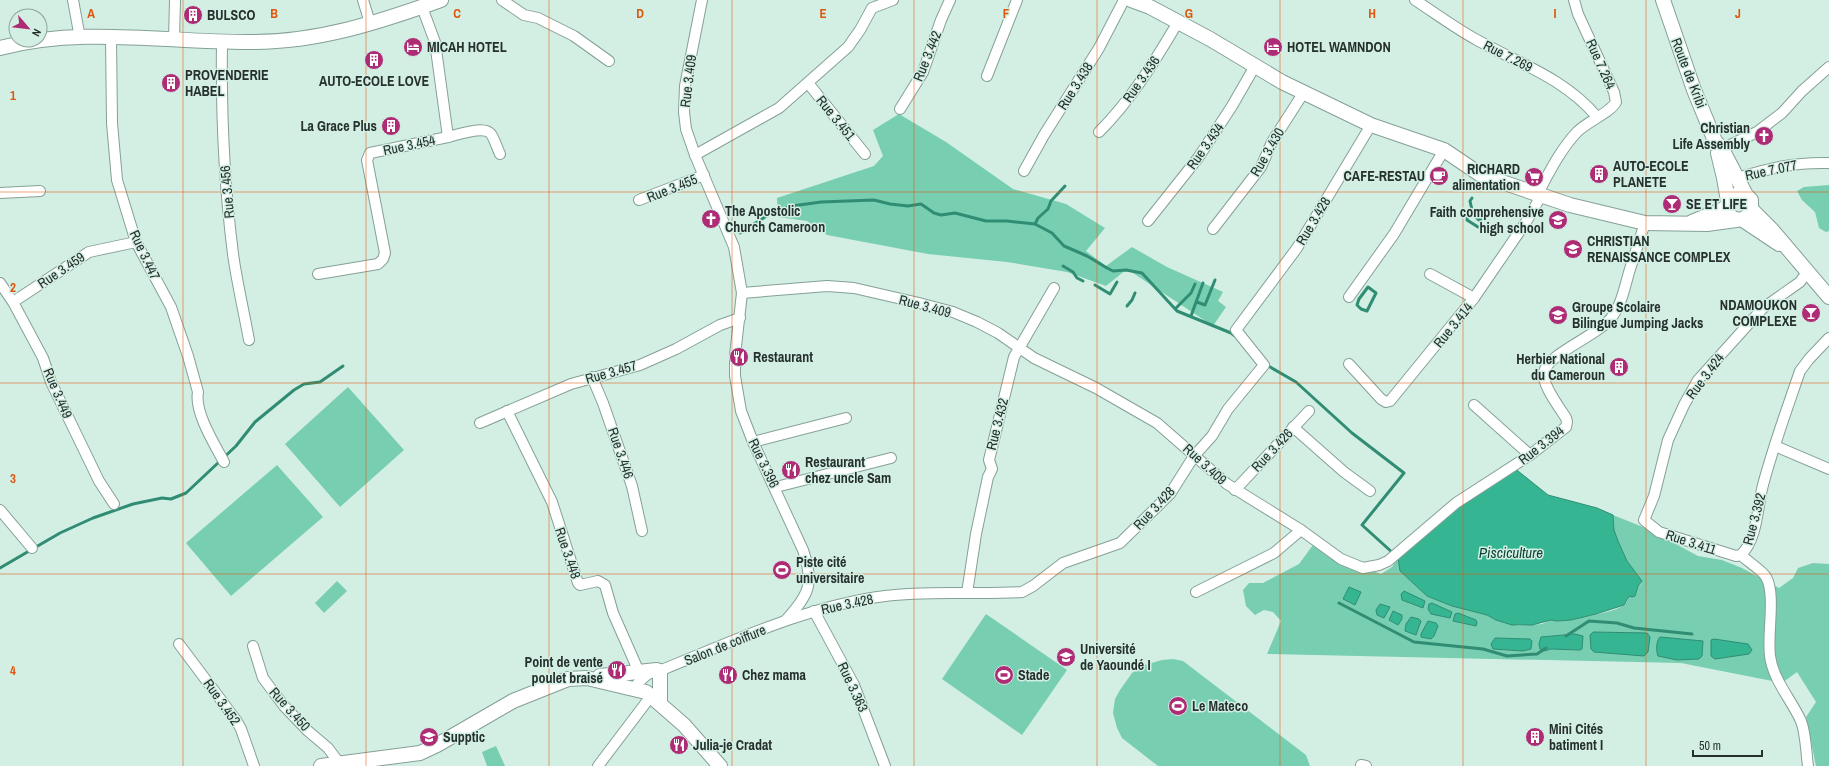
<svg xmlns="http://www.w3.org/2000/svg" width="1829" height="766" viewBox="0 0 1829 766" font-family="'Archivo Narrow',sans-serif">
	<rect width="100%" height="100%" fill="#d3efe4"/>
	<g fill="#77ceb1">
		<path d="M899,114L946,142L1013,189L1066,204L1105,228L1086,251L1106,266L1132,247L1167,267L1223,292L1218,301L1226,307L1213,326L1127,269L1106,286L1067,272L1007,262L928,254L827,235L807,221L778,217L777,198L874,166L883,156L873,130Z"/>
		<path d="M1829,185V231L1826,232L1819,228L1815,212L1802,200L1797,191L1804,187Z"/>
		<path d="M348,387L404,450L340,507L285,444Z"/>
		<path d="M277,465L323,517L231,596L186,543Z"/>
		<path d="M1613,515L1648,529L1698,556L1722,560L1742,568L1779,588L1793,578L1798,568L1813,563L1829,564V766H1816L1806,717L1816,702L1797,672L1782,683L1681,663L1267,654L1281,621L1273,612L1264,610L1255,615L1246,606L1243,590L1249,583H1263L1299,564L1313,545L1328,550L1351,563L1381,574L1392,567L1398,558L1400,571L1427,596L1452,606L1487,615L1496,620L1518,626L1542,624L1551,620L1557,621C1570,619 1617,613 1625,604C1627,602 1628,599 1629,596H1635L1638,586L1641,584L1639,577L1627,561L1618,541L1614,530Z"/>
		<path d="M337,581L347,591L324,613L315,603Z"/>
		<path d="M986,614L1067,670L1022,735L942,679Z"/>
		<path d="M1173,659L1183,661L1306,755L1310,766H1158L1122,738L1117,728L1113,713L1115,699L1120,690L1132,673L1141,666L1162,660Z"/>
		<path d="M496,746L505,766H487L482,752Z"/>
	</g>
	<g fill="#35b592" stroke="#308d74">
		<path d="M1513,467L1548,495L1597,508L1613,515L1614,530L1618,541L1627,561L1642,581L1638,586L1635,596L1632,597L1629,596L1624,605L1596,614L1571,620L1557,621L1551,620L1532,625H1512L1496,620L1487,615L1452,606L1427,596L1400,571L1398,558L1418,537Z"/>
		<path d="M1349,587L1361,592L1355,605L1343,599Z"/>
		<path d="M1404,591L1425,601L1423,608L1402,600L1401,594Z"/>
		<path d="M1432,603L1452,612L1450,618L1431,614L1428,609L1429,604Z"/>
		<path d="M1380,604L1390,607L1384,618L1377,615L1376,610Z"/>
		<path d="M1393,611L1402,615V619L1398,625L1389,620Z"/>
		<path d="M1458,613L1476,620L1477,623L1476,626L1453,621L1455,614Z"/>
		<path d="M1411,617L1419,619L1421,621L1416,635L1405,631L1406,624Z"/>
		<path d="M1428,621L1436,623L1438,626L1434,636L1431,639L1421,637V634Z"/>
		<path d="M1593,632L1647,633L1650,637L1648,652L1644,656L1594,652L1591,649L1590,635Z"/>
		<path d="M1575,634L1583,636L1582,649L1580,650L1551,649L1544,651L1540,649L1539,644L1541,637Z"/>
		<path d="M1660,637L1703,641L1702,656L1699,659L1677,660L1658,656C1656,651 1656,641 1660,637Z"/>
		<path d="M1495,638L1530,639L1532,641L1531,649L1523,651L1493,649L1491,644Z"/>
		<path d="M1714,639L1748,644L1752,650L1749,654L1715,659L1711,656V640Z"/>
	</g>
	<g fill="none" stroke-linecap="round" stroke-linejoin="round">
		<g stroke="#308d74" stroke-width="3">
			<path d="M1472,198L1470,201L1472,210L1481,219"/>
			<path d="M1035,224L1038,218L1048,209L1051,201L1065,186"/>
			<path d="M1478,227L1467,220L1468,214L1470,212L1480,221"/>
			<path d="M740,233L768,215L792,206L821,202L874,200L890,204L908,206L921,204L934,213L941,215L955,213L986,221H1007L1035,224L1052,233L1064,246L1087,256L1107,268L1113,271L1126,270L1142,273L1177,311L1231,333L1235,336"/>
			<path d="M1063,266L1073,272L1077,278L1083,281"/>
			<path d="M1095,285L1110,294L1117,282"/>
			<path d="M1368,287L1376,293L1367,311L1361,309L1357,305L1359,299Z"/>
			<path d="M1197,302L1205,305L1215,280"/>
			<path d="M1127,306L1132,300L1135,293"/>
			<path d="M1176,308L1191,293L1195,284"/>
			<path d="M1191,316L1203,283"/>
			<path d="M1265,364L1296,382L1352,433L1404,473L1362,525L1394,554"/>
			<path d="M0,568L60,533L93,518L133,504L162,498L171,499L186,493L236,446L255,422L294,390L304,384L320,382L343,366"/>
			<path d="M1339,603L1414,642L1483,649L1507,656L1537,654L1546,648"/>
			<path d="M1566,636L1589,621L1617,623L1634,628L1692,634"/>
		</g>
		<defs>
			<g id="street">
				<path d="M73,0L80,38"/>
				<path d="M363,0L370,23"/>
				<path d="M502,0L524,15L538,18L574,36L609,61"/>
				<path d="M702,0L685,86L684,112L686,129L695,155L734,247L742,293L735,355V376L741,411L753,442L803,550C814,583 810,594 786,620"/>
				<path d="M1415,0C1435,13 1455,28 1477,40C1518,63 1566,79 1597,117"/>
				<path d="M111,37L112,123L117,180L136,242L171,307L188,356L198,392C194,412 215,445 224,462"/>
				<path d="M174,39L175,0"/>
				<path d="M222,42C221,113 224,183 233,254C237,283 244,312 249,340"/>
				<path d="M987,76L1017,0"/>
				<path d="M808,83L865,154"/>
				<path d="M900,109L923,72L941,20L950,0"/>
				<path d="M1099,132C1131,100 1155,61 1178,22"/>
				<path d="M448,137C457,135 484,125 491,134C495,140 497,148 500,154"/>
				<path d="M1722,149L1757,132L1782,113L1802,91L1829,67"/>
				<path d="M695,155L779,108L848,47L860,30L872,8L893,0"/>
				<path d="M1024,171L1044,135L1099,48L1124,0"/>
				<path d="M1737,178C1770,168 1794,162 1829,163"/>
				<path d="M0,193L40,191"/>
				<path d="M1537,195C1549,173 1560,150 1577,132C1588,121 1610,113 1616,102L1614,92L1578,14L1574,0"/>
				<path d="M639,200L704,175"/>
				<path d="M1148,221L1198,158L1232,106L1255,66"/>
				<path d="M1213,229L1261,167L1272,142L1304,92"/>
				<path d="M318,274L378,264L383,259L385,253L367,160L370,153L448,137L435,42L422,7"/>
				<path d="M1430,274L1474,298"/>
				<path d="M0,283L13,302L43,358L51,382L68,417L99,481L114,504"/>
				<path d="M742,293L827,286L854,288L919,303L953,312L977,322L998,333L1034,358L1096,388L1157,423L1227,484L1301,530L1341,559L1363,568L1379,565L1388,561L1456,503L1530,455L1566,427L1567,422L1566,418C1560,408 1541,384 1544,372C1549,353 1597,336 1611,318C1622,305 1625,285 1630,269C1635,254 1640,238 1645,223"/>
				<path d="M1349,297L1394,234L1444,150"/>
				<path d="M13,302L89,252L136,242"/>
				<path d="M1349,364L1381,399L1386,402L1390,401L1474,298L1526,222L1541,196"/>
				<path d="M592,377L603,403L632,486L642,531"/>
				<path d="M1474,405L1530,455"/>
				<path d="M507,411L552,502L578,583L580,585L598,581L605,585L613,613L639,672"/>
				<path d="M480,423L571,384L640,365L676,349L720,325L740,318"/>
				<path d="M1293,427L1344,472L1370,491"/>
				<path d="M753,442L846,418"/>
				<path d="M1775,446L1829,469"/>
				<path d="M776,487L891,458"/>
				<path d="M1235,490L1309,411"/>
				<path d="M0,510L32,548"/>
				<path d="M1741,555L1736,556L1659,532L1644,520L1654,496L1668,440L1684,405L1698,380L1763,308L1800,282L1807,272"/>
				<path d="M1196,592L1274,553L1301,530"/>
				<path d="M967,593L976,534L988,477L992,469L989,460L1014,357L1054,288"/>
				<path d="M814,611L854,685L885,766"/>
				<path d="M179,644L236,720L241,729L254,766"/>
				<path d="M253,646L263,678L284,706L308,731L328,748L340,764"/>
				<path d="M633,689C642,678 650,670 664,669C736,640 808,606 885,596C929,590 977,595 1022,592L1033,586L1063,563L1120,543L1170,494L1194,456L1212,436L1228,409L1264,365L1236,330L1297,248L1371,125"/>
				<path d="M1361,765L1366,766"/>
				<path d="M598,766L651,696"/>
				<path d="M1808,766C1806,752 1806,734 1801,721C1791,699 1773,680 1770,656C1767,634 1776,594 1766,577C1763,571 1747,561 1741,555C1758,538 1757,507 1763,485C1773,447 1787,409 1800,371L1809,359L1829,338"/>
			</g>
			<g id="secondary">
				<path d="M1131,0L1150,7L1210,39L1282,82L1371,125L1444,150L1481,175L1570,205L1645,223L1707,224L1736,220"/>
				<path d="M1663,0L1694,90L1715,141L1722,149L1746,195L1751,200V212C1743,224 1730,221 1726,208C1729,197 1735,192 1746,195"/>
				<path d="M0,48C83,26 169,43 253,42C318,42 380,22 441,0"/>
				<path d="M1718,153L1724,178L1728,201"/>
				<path d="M1750,208L1772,230L1829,297"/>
				<path d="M1743,220L1779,244"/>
				<path d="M1692,222L1726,208"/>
				<path d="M600,676L657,670"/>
				<path d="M660,703V674"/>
				<path d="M321,766L420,753L437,745L513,701L568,679L587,678L646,692L684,725L720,766"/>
			</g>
		</defs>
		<use href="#street" stroke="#85a096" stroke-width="12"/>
		<use href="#secondary" stroke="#85a096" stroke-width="16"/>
		<use href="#street" stroke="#fff" stroke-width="10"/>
		<use href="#secondary" stroke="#fff" stroke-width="14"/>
	</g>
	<path fill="none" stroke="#de570e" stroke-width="1" stroke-opacity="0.55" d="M183,0V766M366,0V766M549,0V766M732,0V766M914,0V766M1097,0V766M1280,0V766M1463,0V766M1646,0V766M0,192H1829M0,383H1829M0,574H1829"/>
	<defs>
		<symbol id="building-disc" viewBox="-11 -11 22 22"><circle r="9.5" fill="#ae2b75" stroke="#d3efe4"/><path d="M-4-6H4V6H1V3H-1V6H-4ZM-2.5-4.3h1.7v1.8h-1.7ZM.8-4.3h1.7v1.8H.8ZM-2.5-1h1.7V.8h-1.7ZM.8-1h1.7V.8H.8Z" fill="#fff"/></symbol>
		<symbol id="hotel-disc" viewBox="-11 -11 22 22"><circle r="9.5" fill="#ae2b75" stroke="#d3efe4"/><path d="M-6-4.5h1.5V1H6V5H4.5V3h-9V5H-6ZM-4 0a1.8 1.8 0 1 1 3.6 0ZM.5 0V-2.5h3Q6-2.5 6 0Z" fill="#fff"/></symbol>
		<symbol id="church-disc" viewBox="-11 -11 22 22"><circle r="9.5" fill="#ae2b75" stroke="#d3efe4"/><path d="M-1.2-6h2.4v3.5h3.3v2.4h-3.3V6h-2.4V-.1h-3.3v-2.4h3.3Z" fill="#fff"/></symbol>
		<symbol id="cafe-disc" viewBox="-11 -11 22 22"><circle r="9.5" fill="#ae2b75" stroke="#d3efe4"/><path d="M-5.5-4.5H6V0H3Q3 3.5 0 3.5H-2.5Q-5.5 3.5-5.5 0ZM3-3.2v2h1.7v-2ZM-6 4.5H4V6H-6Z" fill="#fff"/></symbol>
		<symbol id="supermarket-disc" viewBox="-11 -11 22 22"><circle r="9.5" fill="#ae2b75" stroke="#d3efe4"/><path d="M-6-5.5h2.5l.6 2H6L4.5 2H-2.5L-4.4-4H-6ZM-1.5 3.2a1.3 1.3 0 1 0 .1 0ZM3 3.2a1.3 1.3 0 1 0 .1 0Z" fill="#fff"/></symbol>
		<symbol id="bar-disc" viewBox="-11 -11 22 22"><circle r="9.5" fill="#ae2b75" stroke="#d3efe4"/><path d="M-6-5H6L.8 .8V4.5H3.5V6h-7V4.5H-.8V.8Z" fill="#fff"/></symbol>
		<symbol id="school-disc" viewBox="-11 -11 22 22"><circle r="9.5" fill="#ae2b75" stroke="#d3efe4"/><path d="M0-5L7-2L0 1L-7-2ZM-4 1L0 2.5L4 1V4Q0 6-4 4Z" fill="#fff"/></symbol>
		<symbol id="restaurant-disc" viewBox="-11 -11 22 22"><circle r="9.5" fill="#ae2b75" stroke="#d3efe4"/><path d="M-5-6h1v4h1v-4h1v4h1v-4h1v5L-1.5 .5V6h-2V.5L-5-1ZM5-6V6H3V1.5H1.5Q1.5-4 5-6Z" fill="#fff"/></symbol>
		<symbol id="stadium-disc" viewBox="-11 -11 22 22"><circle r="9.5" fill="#ae2b75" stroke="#d3efe4"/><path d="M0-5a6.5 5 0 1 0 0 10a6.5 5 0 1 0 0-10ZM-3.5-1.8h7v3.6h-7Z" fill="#fff"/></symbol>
		<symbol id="university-disc" viewBox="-11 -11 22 22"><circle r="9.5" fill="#ae2b75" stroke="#d3efe4"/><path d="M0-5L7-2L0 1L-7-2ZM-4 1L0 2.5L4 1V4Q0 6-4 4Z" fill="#fff"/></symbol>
	</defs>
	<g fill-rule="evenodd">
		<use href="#building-disc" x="182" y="4" width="22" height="22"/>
		<use href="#hotel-disc" x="402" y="36" width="22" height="22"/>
		<use href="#hotel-disc" x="1262" y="36" width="22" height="22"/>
		<use href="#building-disc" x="363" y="49" width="22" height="22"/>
		<use href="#building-disc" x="160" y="72" width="22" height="22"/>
		<use href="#building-disc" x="380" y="115" width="22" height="22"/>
		<use href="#church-disc" x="1753" y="125" width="22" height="22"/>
		<use href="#building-disc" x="1588" y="163" width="22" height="22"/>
		<use href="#cafe-disc" x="1428" y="165" width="22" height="22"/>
		<use href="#supermarket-disc" x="1523" y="166" width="22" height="22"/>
		<use href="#bar-disc" x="1661" y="193" width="22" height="22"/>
		<use href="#church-disc" x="700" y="208" width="22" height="22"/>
		<use href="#school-disc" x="1547" y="209" width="22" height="22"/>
		<use href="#school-disc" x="1562" y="238" width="22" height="22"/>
		<use href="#bar-disc" x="1800" y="302" width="22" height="22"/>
		<use href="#school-disc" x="1547" y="304" width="22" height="22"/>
		<use href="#restaurant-disc" x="728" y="346" width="22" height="22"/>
		<use href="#building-disc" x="1608" y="356" width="22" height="22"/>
		<use href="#restaurant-disc" x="780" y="459" width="22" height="22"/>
		<use href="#stadium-disc" x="771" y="559" width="22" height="22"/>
		<use href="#university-disc" x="1055" y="646" width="22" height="22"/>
		<use href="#restaurant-disc" x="606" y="659" width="22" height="22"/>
		<use href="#restaurant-disc" x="717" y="664" width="22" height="22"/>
		<use href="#stadium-disc" x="993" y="664" width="22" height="22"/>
		<use href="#stadium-disc" x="1167" y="695" width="22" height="22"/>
		<use href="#university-disc" x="418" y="726" width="22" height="22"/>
		<use href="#building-disc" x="1524" y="726" width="22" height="22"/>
		<use href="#restaurant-disc" x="668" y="734" width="22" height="22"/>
	</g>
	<g text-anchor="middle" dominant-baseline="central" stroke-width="3" stroke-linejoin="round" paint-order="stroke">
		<g font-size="14" font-weight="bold" fill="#26302d" stroke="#d3efe4" text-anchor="start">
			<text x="207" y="15">BULSCO</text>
			<text x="427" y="47">MICAH HOTEL</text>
			<text x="1287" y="47">HOTEL WAMNDON</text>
			<text x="185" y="75">PROVENDERIE<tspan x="185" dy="16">HABEL</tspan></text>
			<text x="374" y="81" text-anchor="middle">AUTO-ECOLE LOVE</text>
			<text x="377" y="126" text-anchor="end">La Grace Plus</text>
			<text x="1750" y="128" text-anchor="end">Christian<tspan x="1750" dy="16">Life Assembly</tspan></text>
			<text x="1613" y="166">AUTO-ECOLE<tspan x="1613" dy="16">PLANETE</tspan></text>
			<text x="1520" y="169" text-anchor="end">RICHARD<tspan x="1520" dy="16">alimentation</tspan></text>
			<text x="1425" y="176" text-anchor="end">CAFE-RESTAU</text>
			<text x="1686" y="204">SE ET LIFE</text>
			<text x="725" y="211">The Apostolic<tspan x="725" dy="16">Church Cameroon</tspan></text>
			<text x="1544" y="212" text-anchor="end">Faith comprehensive<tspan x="1544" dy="16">high school</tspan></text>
			<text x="1587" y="241">CHRISTIAN<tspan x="1587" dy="16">RENAISSANCE COMPLEX</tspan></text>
			<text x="1797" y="305" text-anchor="end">NDAMOUKON<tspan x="1797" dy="16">COMPLEXE</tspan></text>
			<text x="1572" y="307">Groupe Scolaire<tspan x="1572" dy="16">Bilingue Jumping Jacks</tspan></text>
			<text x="753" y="357">Restaurant</text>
			<text x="1605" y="359" text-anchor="end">Herbier National<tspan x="1605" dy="16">du Cameroun</tspan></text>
			<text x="805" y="462">Restaurant<tspan x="805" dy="16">chez uncle Sam</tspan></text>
			<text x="796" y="562">Piste cité<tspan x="796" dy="16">universitaire</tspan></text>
			<text x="1080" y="649">Université<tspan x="1080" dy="16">de Yaoundé I</tspan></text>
			<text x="603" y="662" text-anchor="end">Point de vente<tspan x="603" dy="16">poulet braisé</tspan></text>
			<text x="742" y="675">Chez mama</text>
			<text x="1018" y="675">Stade</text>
			<text x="1192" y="706">Le Mateco</text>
			<text x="1549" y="729">Mini Cités<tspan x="1549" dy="16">batiment I</tspan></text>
			<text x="443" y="737">Supptic</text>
			<text x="693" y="745">Julia-je Cradat</text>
		</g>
		<g font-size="14" fill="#26302d" stroke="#d3efe4">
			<text transform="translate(927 56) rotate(-68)">Rue 3.442</text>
			<text transform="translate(1508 56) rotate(27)">Rue 7.269</text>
			<text transform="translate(1601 64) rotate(66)">Rue 7.264</text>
			<text transform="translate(1689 73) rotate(69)">Route de Kribi</text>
			<text transform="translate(1141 79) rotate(-55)">Rue 3.436</text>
			<text transform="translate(688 81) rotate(-83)">Rue 3.409</text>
			<text transform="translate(1075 86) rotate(-58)">Rue 3.438</text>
			<text transform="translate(836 118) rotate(51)">Rue 3.451</text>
			<text transform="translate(409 145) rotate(-12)">Rue 3.454</text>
			<text transform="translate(1205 146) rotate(-55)">Rue 3.434</text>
			<text transform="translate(1267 152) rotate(-60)">Rue 3.430</text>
			<text transform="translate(1771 170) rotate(-12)">Rue 7.077</text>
			<text transform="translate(672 188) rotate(-22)">Rue 3.455</text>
			<text transform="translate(227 192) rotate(-95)">Rue 3.456</text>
			<text transform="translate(1313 221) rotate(-59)">Rue 3.428</text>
			<text transform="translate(145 255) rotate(65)">Rue 3.447</text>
			<text transform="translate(61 270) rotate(-34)">Rue 3.459</text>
			<text transform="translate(925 306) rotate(15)">Rue 3.409</text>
			<text transform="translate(1453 325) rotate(-51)">Rue 3.414</text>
			<text transform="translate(611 372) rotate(-16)">Rue 3.457</text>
			<text transform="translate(1705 376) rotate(-53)">Rue 3.424</text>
			<text transform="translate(58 393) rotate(67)">Rue 3.449</text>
			<text transform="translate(997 424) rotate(-76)">Rue 3.432</text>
			<text transform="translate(1541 445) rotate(-38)">Rue 3.394</text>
			<text transform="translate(1272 450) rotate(-47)">Rue 3.426</text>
			<text transform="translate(621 453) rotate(71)">Rue 3.446</text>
			<text transform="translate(764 463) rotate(64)">Rue 3.396</text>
			<text transform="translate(1205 464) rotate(42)">Rue 3.409</text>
			<text transform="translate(1154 508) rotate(-47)">Rue 3.428</text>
			<text transform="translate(1754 519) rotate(-75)">Rue 3.392</text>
			<text transform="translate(1691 542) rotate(18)">Rue 3.411</text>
			<text transform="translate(568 553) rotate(71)">Rue 3.448</text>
			<text transform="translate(847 604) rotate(-12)">Rue 3.428</text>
			<text transform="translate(725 645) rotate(-22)">Salon de coiffure</text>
			<text transform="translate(853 687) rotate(65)">Rue 3.363</text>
			<text transform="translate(222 702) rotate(55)">Rue 3.452</text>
			<text transform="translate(290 709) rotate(48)">Rue 3.450</text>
		</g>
		<g font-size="15" font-style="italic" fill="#0e4335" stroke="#d3efe4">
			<text x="1511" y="552">Pisciculture</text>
		</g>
	</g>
	<g font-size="13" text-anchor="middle" font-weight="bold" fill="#de570e" stroke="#d3efe4" stroke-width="3" stroke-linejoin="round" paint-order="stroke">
		<text x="91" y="18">A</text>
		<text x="274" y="18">B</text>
		<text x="457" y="18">C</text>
		<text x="640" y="18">D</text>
		<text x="823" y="18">E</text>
		<text x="1006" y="18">F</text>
		<text x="1189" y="18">G</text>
		<text x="1372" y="18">H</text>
		<text x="1555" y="18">I</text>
		<text x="1738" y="18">J</text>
		<text x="13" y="100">1</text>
		<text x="13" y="292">2</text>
		<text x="13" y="483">3</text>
		<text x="13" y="675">4</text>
	</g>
	<g transform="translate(28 28) rotate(118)"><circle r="19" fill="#d3efe4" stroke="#8ea39b"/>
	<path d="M0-3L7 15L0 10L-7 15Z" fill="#ae2b75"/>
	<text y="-6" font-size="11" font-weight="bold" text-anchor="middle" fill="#26302d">N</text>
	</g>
	<path d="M1693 750v6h69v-6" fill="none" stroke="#26302d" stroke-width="2"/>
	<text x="1699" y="750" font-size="12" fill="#26302d" stroke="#d3efe4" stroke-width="3" paint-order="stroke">50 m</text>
</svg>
